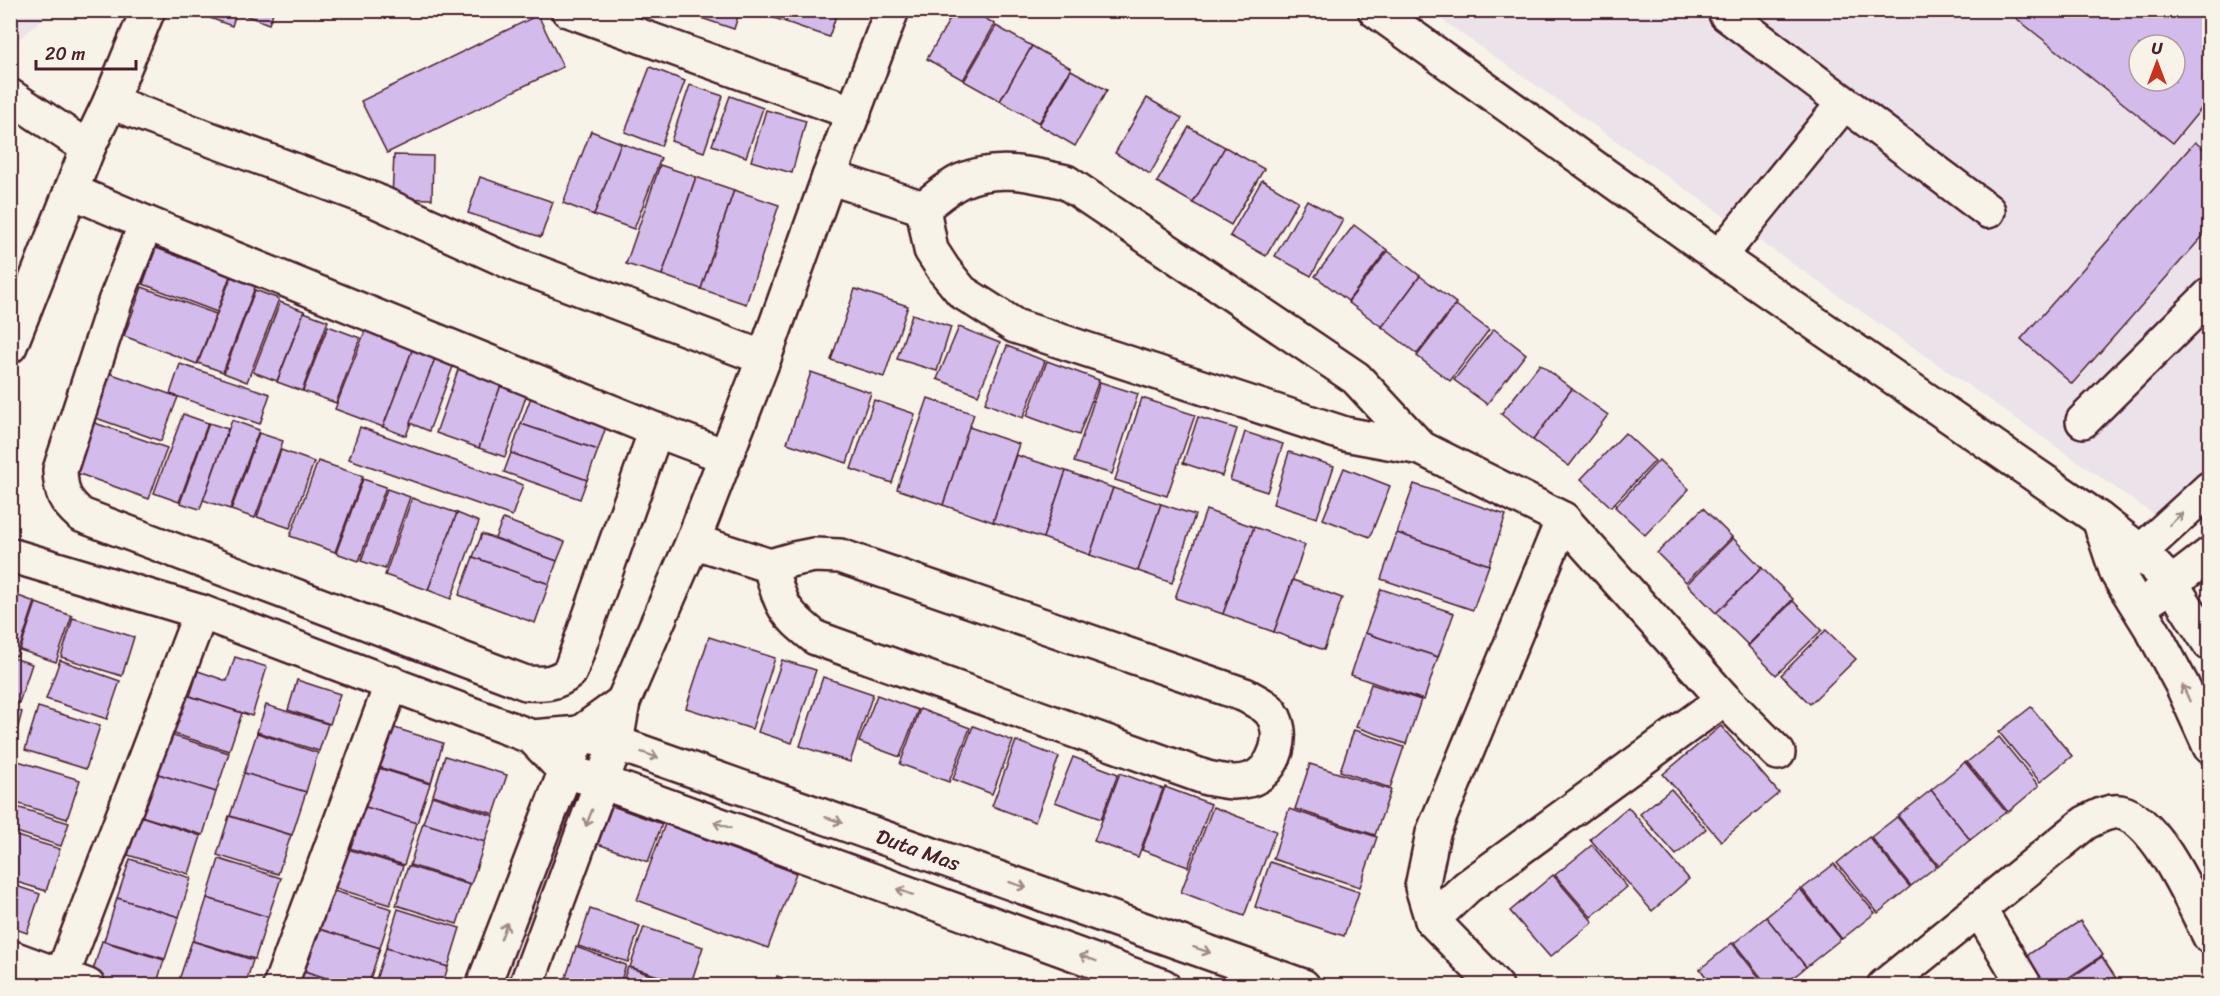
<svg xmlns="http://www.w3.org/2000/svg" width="2220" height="996" viewBox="0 0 2220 996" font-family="Sriracha,sans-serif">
	<rect width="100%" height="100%" fill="#f7f3e8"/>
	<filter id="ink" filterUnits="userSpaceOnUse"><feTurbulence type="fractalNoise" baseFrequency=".0167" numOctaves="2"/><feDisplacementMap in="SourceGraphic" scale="12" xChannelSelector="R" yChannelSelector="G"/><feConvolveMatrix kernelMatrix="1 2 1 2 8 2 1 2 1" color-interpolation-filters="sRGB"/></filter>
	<g filter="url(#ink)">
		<g fill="#ece2e9" fill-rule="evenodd">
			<path d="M11,10H52V11L11,46Z"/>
			<path d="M1429,11H2209V462L2159,518ZM2139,45H2175V81H2139Z"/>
		</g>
		<g fill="#d3bbeb" stroke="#4a1f2b" stroke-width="1.5" fill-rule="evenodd">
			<path d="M188,10H237L232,26Z"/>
			<path d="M244,10H274L269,24L242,14Z"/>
			<path d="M700,10H740L734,29L698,17Z"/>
			<path d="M750,10H789L786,22Z"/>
			<path d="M789,10H838L829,37L786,22Z"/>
			<path d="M955,10H971L995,24L963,80L927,59Z"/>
			<path d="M2006,10H2210V98L2173,143ZM2139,45H2175V81H2139Z"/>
			<path d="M538,15L563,67L387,153L361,101Z"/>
			<path d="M996,26L1032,46L1000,101L964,81Z"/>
			<path d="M1032,46L1071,68L1039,123L1000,101Z"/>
			<path d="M650,67L685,81L661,146L625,132Z"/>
			<path d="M1071,70L1107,90L1075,146L1039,125Z"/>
			<path d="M690,85L723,96L704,152L671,141Z"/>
			<path d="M730,96L763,108L746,157L712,145Z"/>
			<path d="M1147,98L1182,118L1150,174L1115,153Z"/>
			<path d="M766,110L806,121L792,173L751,161Z"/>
			<path d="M1189,127L1225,147L1193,203L1157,182Z"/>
			<path d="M591,131L621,143L594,215L563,203Z"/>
			<path d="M2195,142L2210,154V228L2072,384L2021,339Z"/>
			<path d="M621,143L661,158L634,229L594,215Z"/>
			<path d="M1225,147L1264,169L1231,225L1193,203Z"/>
			<path d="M394,155L433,156L432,199L392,198Z"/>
			<path d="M660,165L696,177L662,275L626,264Z"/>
			<path d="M480,177L553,202L541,237L468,213Z"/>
			<path d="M696,177L734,190L701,289L662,275Z"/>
			<path d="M1262,180L1298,201L1266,256L1230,236Z"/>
			<path d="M734,190L779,205L746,304L701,289Z"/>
			<path d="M1307,200L1343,220L1311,276L1275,256Z"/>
			<path d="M1354,225L1387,250L1348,301L1315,276Z"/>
			<path d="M156,248L230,276L217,312L143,284Z"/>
			<path d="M1388,251L1420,276L1382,327L1348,302Z"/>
			<path d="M233,272L257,282L223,372L198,363Z"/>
			<path d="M1420,276L1456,303L1417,354L1382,327Z"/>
			<path d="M142,287L216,314L197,364L124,336Z"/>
			<path d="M855,289L908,306L884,377L831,360Z"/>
			<path d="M255,290L279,299L247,382L224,373Z"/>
			<path d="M280,302L304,311L277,381L253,372Z"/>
			<path d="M1456,305L1489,330L1450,381L1417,356Z"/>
			<path d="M304,312L328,321L302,391L277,382Z"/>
			<path d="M912,314L951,327L937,371L897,359Z"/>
			<path d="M328,326L360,338L336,403L303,391Z"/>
			<path d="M959,327L1000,343L978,395L937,379Z"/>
			<path d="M1494,329L1526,354L1487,404L1454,380Z"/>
			<path d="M365,331L413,348L383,427L335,409Z"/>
			<path d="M1007,346L1045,361L1023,418L985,403Z"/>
			<path d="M413,348L436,356L406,436L383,427Z"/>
			<path d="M436,356L454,364L429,431L410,423Z"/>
			<path d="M1047,361L1099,380L1079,435L1027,416Z"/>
			<path d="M180,364L270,394L260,424L170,394Z"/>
			<path d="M1540,364L1572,389L1533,440L1501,414Z"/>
			<path d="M459,367L502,382L479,448L436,433Z"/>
			<path d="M811,372L871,393L847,463L787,443Z"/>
			<path d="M109,373L178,397L161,441L93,417Z"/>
			<path d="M502,382L528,391L505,457L479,448Z"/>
			<path d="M1100,382L1138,394L1112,474L1074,462Z"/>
			<path d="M534,389L610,415L598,450L521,424Z"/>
			<path d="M1572,389L1608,415L1569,466L1533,440Z"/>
			<path d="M928,398L974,414L943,505L897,489Z"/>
			<path d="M1142,398L1195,415L1167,496L1115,480Z"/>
			<path d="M874,400L915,414L892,483L851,469Z"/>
			<path d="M183,414L208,423L179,502L154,493Z"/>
			<path d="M1198,417L1237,429L1222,476L1183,463Z"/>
			<path d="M232,420L259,430L230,509L203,500Z"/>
			<path d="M92,422L167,448L149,499L74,472Z"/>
			<path d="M209,423L228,429L200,509L180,503Z"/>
			<path d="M521,424L598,450L587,480L511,453Z"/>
			<path d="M360,427L523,485L512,516L349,459Z"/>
			<path d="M969,427L1019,444L993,522L943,505Z"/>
			<path d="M1245,432L1283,444L1267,492L1230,480Z"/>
			<path d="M259,433L283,441L255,518L231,510Z"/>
			<path d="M1625,433L1655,461L1611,507L1581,479Z"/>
			<path d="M281,450L314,462L290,528L257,517Z"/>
			<path d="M1289,452L1334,466L1317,518L1273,504Z"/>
			<path d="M511,453L587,480L580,499L504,472Z"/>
			<path d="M1016,455L1066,471L1043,538L993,522Z"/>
			<path d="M1659,460L1689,489L1645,535L1615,507Z"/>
			<path d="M318,461L363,476L335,552L290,536Z"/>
			<path d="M1344,468L1390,486L1370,537L1323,519Z"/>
			<path d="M1066,471L1113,488L1090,555L1043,538Z"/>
			<path d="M363,479L386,487L359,561L336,553Z"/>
			<path d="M1414,484L1506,515L1489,565L1397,533Z"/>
			<path d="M1113,488L1161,504L1138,571L1090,555Z"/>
			<path d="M387,489L410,497L385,569L361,561Z"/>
			<path d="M412,498L457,513L428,590L385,575Z"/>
			<path d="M1161,504L1195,515L1172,583L1138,571Z"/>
			<path d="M1703,508L1732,537L1686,582L1657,553Z"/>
			<path d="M1206,510L1254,527L1223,614L1175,598Z"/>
			<path d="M457,513L479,522L451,599L428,590Z"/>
			<path d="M503,519L565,542L557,561L495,538Z"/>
			<path d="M1254,527L1305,545L1274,632L1223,614Z"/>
			<path d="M1397,533L1489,565L1473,610L1381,579Z"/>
			<path d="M482,534L557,561L549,584L473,557Z"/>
			<path d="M1733,538L1762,568L1716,613L1687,584Z"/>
			<path d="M473,557L549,584L535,623L459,595Z"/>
			<path d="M1762,568L1793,599L1748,645L1716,613Z"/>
			<path d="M1293,580L1342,598L1324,650L1274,632Z"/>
			<path d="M1381,589L1454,613L1438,657L1365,633Z"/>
			<path d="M10,593L35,602L17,656L10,654Z"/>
			<path d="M1793,601L1822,630L1776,675L1748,646Z"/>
			<path d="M36,603L72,616L56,662L20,650Z"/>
			<path d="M73,618L134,637L122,676L61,657Z"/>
			<path d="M1826,630L1856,659L1810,704L1781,675Z"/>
			<path d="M1365,633L1438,657L1424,700L1351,675Z"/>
			<path d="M709,637L775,658L752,729L686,708Z"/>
			<path d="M10,657L32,664L19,703L10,700Z"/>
			<path d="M235,657L267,667L252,716L190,696L198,671L227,681Z"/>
			<path d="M60,660L120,681L107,719L46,699Z"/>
			<path d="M782,660L816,670L792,743L758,732Z"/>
			<path d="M823,677L873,694L850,762L800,746Z"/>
			<path d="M297,680L340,694L330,724L288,710Z"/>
			<path d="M1371,684L1421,700L1406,744L1356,727Z"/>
			<path d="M180,693L242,713L229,751L168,732Z"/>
			<path d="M877,695L918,710L900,757L859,742Z"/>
			<path d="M266,705L328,724L319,751L257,732Z"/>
			<path d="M38,707L100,726L86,769L25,750Z"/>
			<path d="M2031,707L2072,756L2040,782L1999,732Z"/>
			<path d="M10,708L22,712L12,749H10Z"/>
			<path d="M920,709L970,728L949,782L900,764Z"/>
			<path d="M382,724L443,743L431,783L369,764Z"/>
			<path d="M973,726L1013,741L992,794L953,779Z"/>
			<path d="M1721,726L1779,793L1721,841L1663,774Z"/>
			<path d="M1354,730L1404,747L1390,788L1340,771Z"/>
			<path d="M257,733L318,753L306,792L244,773Z"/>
			<path d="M167,734L229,753L216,792L155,773Z"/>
			<path d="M1999,737L2039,786L2008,812L1967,762Z"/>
			<path d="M1016,741L1059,757L1035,822L992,806Z"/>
			<path d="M445,756L507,775L494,814L433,795Z"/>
			<path d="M1073,757L1118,774L1101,819L1055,802Z"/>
			<path d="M18,761L80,780L67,819L10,801V784Z"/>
			<path d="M1965,762L2006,812L1970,840L1931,790Z"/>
			<path d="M1310,764L1391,790L1375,835L1295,809Z"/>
			<path d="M369,765L430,784L417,823L356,804Z"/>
			<path d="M155,773L216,792L203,835L141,816Z"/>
			<path d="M244,773L306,792L292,835L230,816Z"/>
			<path d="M1120,773L1163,789L1138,857L1094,841Z"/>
			<path d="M1165,787L1211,804L1188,867L1142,850Z"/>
			<path d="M1671,789L1706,829L1676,855L1640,814Z"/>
			<path d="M1931,790L1970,840L1939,866L1898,816Z"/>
			<path d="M432,796L494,816L485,842L423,823Z"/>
			<path d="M356,804L417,823L404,865L343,846Z"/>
			<path d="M10,805L69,823L61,846L10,830Z"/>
			<path d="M612,806L662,824L648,862L598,844Z"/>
			<path d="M1213,807L1276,831L1244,916L1181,892Z"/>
			<path d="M1628,807L1689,879L1652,911L1590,839Z"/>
			<path d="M1289,809L1377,837L1360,887L1273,859Z"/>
			<path d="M140,816L201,836L189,874L128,855Z"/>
			<path d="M229,816L291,835L278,874L217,855Z"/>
			<path d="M1897,817L1937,866L1911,886L1871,837Z"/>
			<path d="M423,823L485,842L471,884L410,865Z"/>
			<path d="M665,824L796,873L768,948L637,900Z"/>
			<path d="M10,834L60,849L46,891L10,880Z"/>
			<path d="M1869,837L1910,887L1878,913L1837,863Z"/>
			<path d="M1592,845L1627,887L1591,917L1555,875Z"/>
			<path d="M341,847L403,866L390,905L329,886Z"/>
			<path d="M130,859L191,878L179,917L117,898Z"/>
			<path d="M219,859L281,878L268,917L207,898Z"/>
			<path d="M1270,862L1359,892L1344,936L1255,907Z"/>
			<path d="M1834,864L1875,913L1842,939L1802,889Z"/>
			<path d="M408,866L470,885L457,924L396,905Z"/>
			<path d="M1553,875L1593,922L1550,957L1510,911Z"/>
			<path d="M10,884L40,894L27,933L10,927Z"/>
			<path d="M1800,889L1841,939L1806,967L1766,917Z"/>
			<path d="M331,890L392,909L380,948L319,929Z"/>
			<path d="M117,898L179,917L165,959L104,941Z"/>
			<path d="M207,898L268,917L255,959L193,941Z"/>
			<path d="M398,909L460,928L448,967L386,948Z"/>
			<path d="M590,909L640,926L628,962L578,946Z"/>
			<path d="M1766,917L1806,967L1783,986H1768L1734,943Z"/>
			<path d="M2080,921L2103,955L2056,986H2045L2026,956Z"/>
			<path d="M644,927L703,947L690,986L630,967Z"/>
			<path d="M319,929L380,948L368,986H351L305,971Z"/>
			<path d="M102,941L164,960L156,986H107L90,980Z"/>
			<path d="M192,941L253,960L245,986H197L179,980Z"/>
			<path d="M1732,943L1766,986H1713L1700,969Z"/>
			<path d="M576,947L626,965L619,986H563Z"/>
			<path d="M386,948L448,967L442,986H374Z"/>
			<path d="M2102,957L2121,986H2059Z"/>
			<path d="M628,967L681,986H621Z"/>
			<path d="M304,972L346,986H299Z"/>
			<path d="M777,976L805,986H774Z"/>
		</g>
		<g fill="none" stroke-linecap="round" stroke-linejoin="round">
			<defs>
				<g id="minor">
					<path d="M568,10L854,113"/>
					<path d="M1375,10L1719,257L2099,519L2140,551L2171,583L2210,644"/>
					<path d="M1726,14L1988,211"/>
					<path d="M10,96L88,148"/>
					<path d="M110,102L374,200L517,265L764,358"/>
					<path d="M829,177L923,208"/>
					<path d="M71,191L146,223L656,430L725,456"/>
					<path d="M923,208L931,250L944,270L962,292L1015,326L1345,434L1421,448L1563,519L1724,699L1778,753"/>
					<path d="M923,208C935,199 948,187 961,181C996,165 1031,174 1066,182L1356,378L1421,448"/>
					<path d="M146,223L115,302L60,470C61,493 64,500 81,515L526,683C544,684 556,684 570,672L656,430"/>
					<path d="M1719,257L1844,103"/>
					<path d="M10,346L88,148L110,102L148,10"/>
					<path d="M2083,421L2210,295"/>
					<path d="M2099,519L2117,573L2153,631L2182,685L2210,747"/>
					<path d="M693,541L770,566L794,559L814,555L840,556L1245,695C1252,699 1263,704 1269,710C1288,731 1276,772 1249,780C1234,784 1222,781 1207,778L816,638C782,611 782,607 770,566"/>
					<path d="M10,555L201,612L532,737L565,771L602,782L1163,986"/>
					<path d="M2125,566L2210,488"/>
					<path d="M2154,597L2210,554"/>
					<path d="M623,702L693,541L764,358L829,177L892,10"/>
					<path id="s1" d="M532,737L580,733L616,743L1303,986"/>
					<path d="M1979,909L2025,986"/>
					<path d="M1432,920L1467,887L1724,699"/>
					<path d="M10,957L88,986"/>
					<path d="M58,986L201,612"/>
					<path d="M280,986L392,683"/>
					<path d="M483,986L580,733L623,702L616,743L526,986"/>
					<path d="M1496,986L1432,920L1422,887L1433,833L1563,519"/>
					<path d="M1884,986L2085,823C2095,818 2108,810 2120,812C2158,820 2193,904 2210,937"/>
				</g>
			</defs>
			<use href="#minor" stroke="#4a1f2b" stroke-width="38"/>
			<use href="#minor" stroke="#f7f3e8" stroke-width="33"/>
		</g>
		<defs><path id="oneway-shaft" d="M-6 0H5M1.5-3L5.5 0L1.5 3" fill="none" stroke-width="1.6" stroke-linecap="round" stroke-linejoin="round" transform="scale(1.5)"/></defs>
		<g stroke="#a0898a">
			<use href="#oneway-shaft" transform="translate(2176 519) rotate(-42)"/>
			<use href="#oneway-shaft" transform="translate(2186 693) rotate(-114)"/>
			<use href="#oneway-shaft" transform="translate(650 755) rotate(19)"/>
			<use href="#oneway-shaft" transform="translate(589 818) rotate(111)"/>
			<use href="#oneway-shaft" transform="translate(834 820) rotate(19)"/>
			<use href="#oneway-shaft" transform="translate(722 825) rotate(-160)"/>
			<use href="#oneway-shaft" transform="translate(1018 885) rotate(19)"/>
			<use href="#oneway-shaft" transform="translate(905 892) rotate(-160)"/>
			<use href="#oneway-shaft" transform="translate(504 931) rotate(-69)"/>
			<use href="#oneway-shaft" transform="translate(1202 950) rotate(19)"/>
			<use href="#oneway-shaft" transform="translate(1088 958) rotate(-160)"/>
		</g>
	</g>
	<g text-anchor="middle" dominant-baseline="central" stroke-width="4.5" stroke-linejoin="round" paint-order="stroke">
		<g font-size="21" fill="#4a1f2b" stroke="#f7f3e8">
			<text stroke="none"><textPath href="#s1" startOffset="406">Duta Mas</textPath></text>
		</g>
	</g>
	<rect width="2220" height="996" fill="none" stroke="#f7f3e8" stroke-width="36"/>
	<rect x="18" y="18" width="2184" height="960" fill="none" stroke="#4a1f2b" stroke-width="2" filter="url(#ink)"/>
	<g transform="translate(2157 63)"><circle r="28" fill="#f7f3e8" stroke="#b29e9c" stroke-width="1.5"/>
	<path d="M0-4.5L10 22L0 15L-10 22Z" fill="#c8321e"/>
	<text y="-9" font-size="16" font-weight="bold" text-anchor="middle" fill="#4a1f2b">U</text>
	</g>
	<path d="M36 60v9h100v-9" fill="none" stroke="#4a1f2b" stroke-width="3"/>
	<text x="45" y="60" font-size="18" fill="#4a1f2b" stroke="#f7f3e8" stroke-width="4.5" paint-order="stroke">20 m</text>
</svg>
